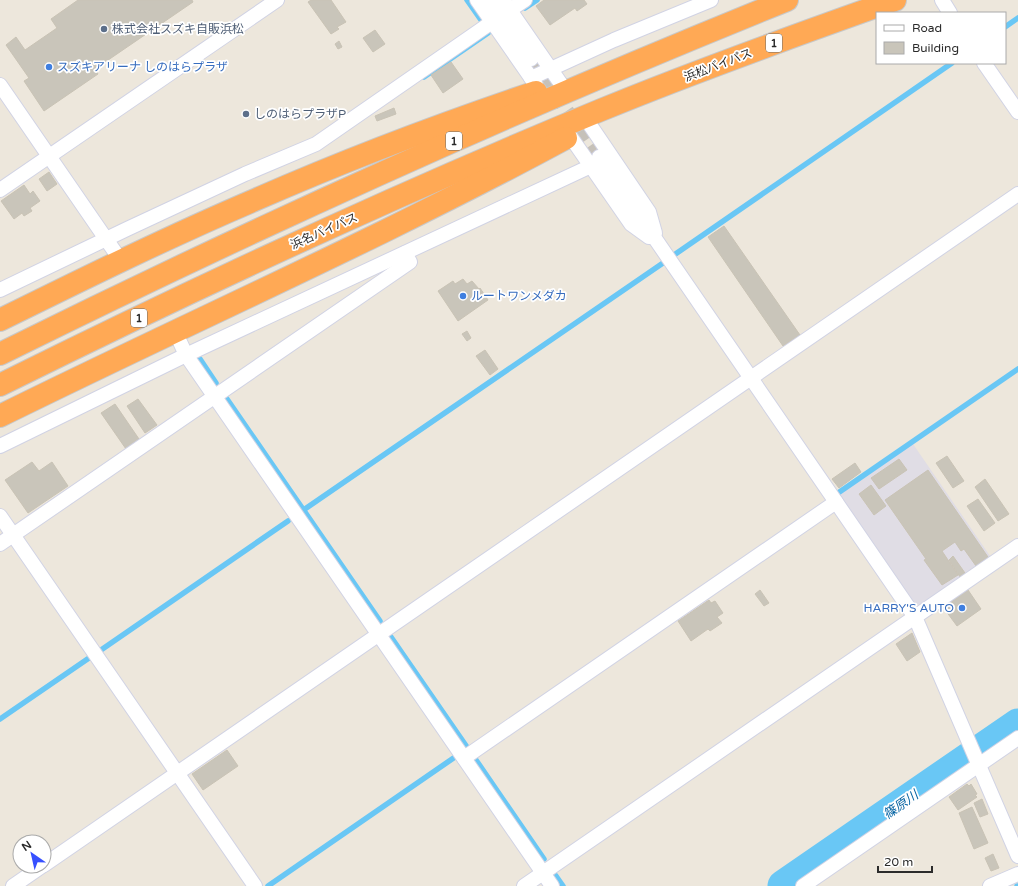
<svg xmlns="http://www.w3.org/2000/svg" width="1018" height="886" viewBox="0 0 1018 886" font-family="'Varela Round','Noto Sans JP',sans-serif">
	<rect width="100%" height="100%" fill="#ede7dc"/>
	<path fill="#e0dde5" d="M913,444L990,556L920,605L914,604L839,494Z"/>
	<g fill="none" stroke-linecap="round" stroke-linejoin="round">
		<g stroke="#69c7f5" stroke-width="5.5">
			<path d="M467,0L481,20"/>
			<path d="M525,8L537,0"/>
			<path d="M1005,27L1018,18"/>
			<path d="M424,77L488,33"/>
			<path d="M674,255L952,63"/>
			<path d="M200,359L216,383"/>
			<path d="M227,399L380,621"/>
			<path d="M838,493L1018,369"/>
			<path d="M302,511L663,263"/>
			<path d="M391,637L469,750"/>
			<path d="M101,650L288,521"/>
			<path d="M0,719L89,658"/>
			<path d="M476,760L544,859"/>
			<path d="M556,876L563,886"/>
			<path d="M268,886L455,757"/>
			<path d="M1017,886H1018"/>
		</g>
		<path stroke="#69c7f5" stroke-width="33" d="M784,886L1018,725"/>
	</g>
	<g fill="#c9c5ba" stroke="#c9c3b5">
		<path d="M78,0H192L193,2L95,69L98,74L44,111L24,81L29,78L6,45L16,37L25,50L57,28L51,19Z"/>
		<path d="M311,0H331L346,22L337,27L339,29L331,34L308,2Z"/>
		<path d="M544,0H584L587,4L577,11L575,8L550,25L536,6Z"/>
		<path d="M375,30L385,44L373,52L363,38Z"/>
		<path d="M339,41L342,47L338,49L335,44Z"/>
		<path d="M451,62L463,79L443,93L431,75Z"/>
		<path d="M394,108L396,114L377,121L375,116Z"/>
		<path d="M49,172L57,184L47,191L39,179Z"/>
		<path d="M24,185L30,194L33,191L40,201L30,208L32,211L24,216L22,213L14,219L1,201Z"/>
		<path d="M724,226L800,335L783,346L708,237Z"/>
		<path d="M463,279L467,284L472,281L479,289L480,288L488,300L458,321L438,291L453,281L455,284Z"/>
		<path d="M467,331L471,338L467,341L462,334Z"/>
		<path d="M485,350L498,369L490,375L476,356Z"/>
		<path d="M138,399L157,425L145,433L127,406Z"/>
		<path d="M115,404L139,439L126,449L101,413Z"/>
		<path d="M947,456L964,481L953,488L936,463Z"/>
		<path d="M899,459L907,470L879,489L871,478Z"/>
		<path d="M32,462L39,471L52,462L68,486L28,513L5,480Z"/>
		<path d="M855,463L861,472L839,488L832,479Z"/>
		<path d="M928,470L988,557L976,566L964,549L961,551L955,542L942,551L958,575L942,585L924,560L926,559L885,500Z"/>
		<path d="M985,479L1009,514L998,521L975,487Z"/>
		<path d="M871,485L886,506L874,515L859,494Z"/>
		<path d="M978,499L995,523L984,531L967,506Z"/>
		<path d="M953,556L965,573L960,577L949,560Z"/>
		<path d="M760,590L769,603L764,606L755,594Z"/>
		<path d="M968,590L981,609L957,626L943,607Z"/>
		<path d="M709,600L711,603L715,601L723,613L717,617L722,623L710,631L708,629L691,641L678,621Z"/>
		<path d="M912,633L920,652L907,661L896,644Z"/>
		<path d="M227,750L238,766L203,790L192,774Z"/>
		<path d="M967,784L969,786L971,784L977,794L975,795L977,797L958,810L949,797Z"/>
		<path d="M982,799L988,814L980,817L974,803Z"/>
		<path d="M972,807L988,843L974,849L959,813Z"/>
		<path d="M993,854L999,868L991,871L985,858Z"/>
	</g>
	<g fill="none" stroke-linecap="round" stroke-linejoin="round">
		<path stroke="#c6c1b9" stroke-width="14" stroke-dasharray="14 7" stroke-linecap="butt" d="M531,59L599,157"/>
		<defs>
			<g id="street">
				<path d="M477,0L536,85"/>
				<path d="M490,0L531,59"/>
				<path d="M503,0L561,84"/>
				<path d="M942,0L950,13"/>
				<path d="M510,10L525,0"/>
				<path d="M984,63L1018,112"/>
				<path d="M531,78L614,40L711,0"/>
				<path d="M0,85L106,239L115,252L119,262"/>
				<path d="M590,125L649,212L655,233"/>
				<path d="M570,136L631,224L649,237"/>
				<path d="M599,157L915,617L1018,856"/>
				<path d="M0,190L277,0"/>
				<path d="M0,290L127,229L245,174L316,144L492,22"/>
				<path d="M175,331L186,355L552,886"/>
				<path d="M0,446L186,355L591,166"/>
				<path d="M0,516L255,886"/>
				<path d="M0,544L410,262L405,253"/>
				<path d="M464,758L836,502"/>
				<path d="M44,865L1018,194"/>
				<path d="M13,886L42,866"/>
				<path d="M524,886L1018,546"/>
				<path d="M803,886L1018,738"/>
				<path d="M990,886L1018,874"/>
			</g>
			<g id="highway">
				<path d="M0,320C85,278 170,236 257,199C348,159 441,124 536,92"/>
				<path d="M0,354C258,226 521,107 787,0"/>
				<path d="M0,385C197,287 397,194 601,110C698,70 796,35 895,0"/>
				<path d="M0,416C188,323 381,238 566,138"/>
			</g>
		</defs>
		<use href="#street" stroke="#d1d3e4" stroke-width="16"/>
		<use href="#highway" stroke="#c8c8c8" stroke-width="24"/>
		<use href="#street" stroke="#fff" stroke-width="14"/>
		<use href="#highway" stroke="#ffa955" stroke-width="22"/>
	</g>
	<g fill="#5c6f8a" stroke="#fff" stroke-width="1.5">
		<circle cx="104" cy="29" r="4"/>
		<circle cx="246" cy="114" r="4"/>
	</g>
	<g fill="#3f7fe0" stroke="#fff" stroke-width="1.5">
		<circle cx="49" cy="67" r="4"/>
		<circle cx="463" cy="296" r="4"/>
		<circle cx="962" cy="608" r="4"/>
	</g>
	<g text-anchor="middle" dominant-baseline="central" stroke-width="3.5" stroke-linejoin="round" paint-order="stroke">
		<g fill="#fff" stroke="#6b6b6b" stroke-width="1">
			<rect x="766" y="34" width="16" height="18" rx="3"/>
			<rect x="446" y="132" width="16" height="18" rx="3"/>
			<rect x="131" y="309" width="16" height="18" rx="3"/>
		</g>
		<g font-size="11" font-weight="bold" fill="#2b2b2b">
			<text x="774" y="43">1</text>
			<text x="454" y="141">1</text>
			<text x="139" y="318">1</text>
		</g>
		<g font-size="12" fill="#4e5e75" stroke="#fff" text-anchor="start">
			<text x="112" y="29">株式会社スズキ自販浜松</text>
			<text x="254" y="114">しのはらプラザP</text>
		</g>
		<g font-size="12" fill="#2b2b2b" stroke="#fff">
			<text transform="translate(718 65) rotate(-21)">浜松バイパス</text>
			<text transform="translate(324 231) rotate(-24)">浜名バイパス</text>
		</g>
		<g font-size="12" fill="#366cbe" stroke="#fff" text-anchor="start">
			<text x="57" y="67">スズキアリーナ しのはらプラザ</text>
			<text x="471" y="296">ルートワンメダカ</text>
			<text x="954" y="608" text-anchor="end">HARRY'S AUTO</text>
		</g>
		<g font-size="13" font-style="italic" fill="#0664a3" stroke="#fff">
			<text transform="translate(901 805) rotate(-35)">篠原川</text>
		</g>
	</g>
	<rect x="876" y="12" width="130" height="52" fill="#ffffff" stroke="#aaaaaa"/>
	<rect x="884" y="25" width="20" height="6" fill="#ffffff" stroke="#aaaaaa"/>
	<text x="912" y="32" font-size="12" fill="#2b2b2b">Road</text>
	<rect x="884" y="42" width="20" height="12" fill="#c9c5ba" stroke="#aaaaaa"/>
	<text x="912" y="52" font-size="12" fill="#2b2b2b">Building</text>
	<g transform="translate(32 854) rotate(326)"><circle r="19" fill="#ffffff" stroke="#aaaaaa"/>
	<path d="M0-3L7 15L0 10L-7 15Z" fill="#3750ff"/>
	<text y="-6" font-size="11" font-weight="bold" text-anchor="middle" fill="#2b2b2b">N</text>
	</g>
	<path d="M878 866v6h54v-6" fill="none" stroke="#2b2b2b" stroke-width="2"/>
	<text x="884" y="866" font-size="12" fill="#2b2b2b" stroke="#ffffff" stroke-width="3" paint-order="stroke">20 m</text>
</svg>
